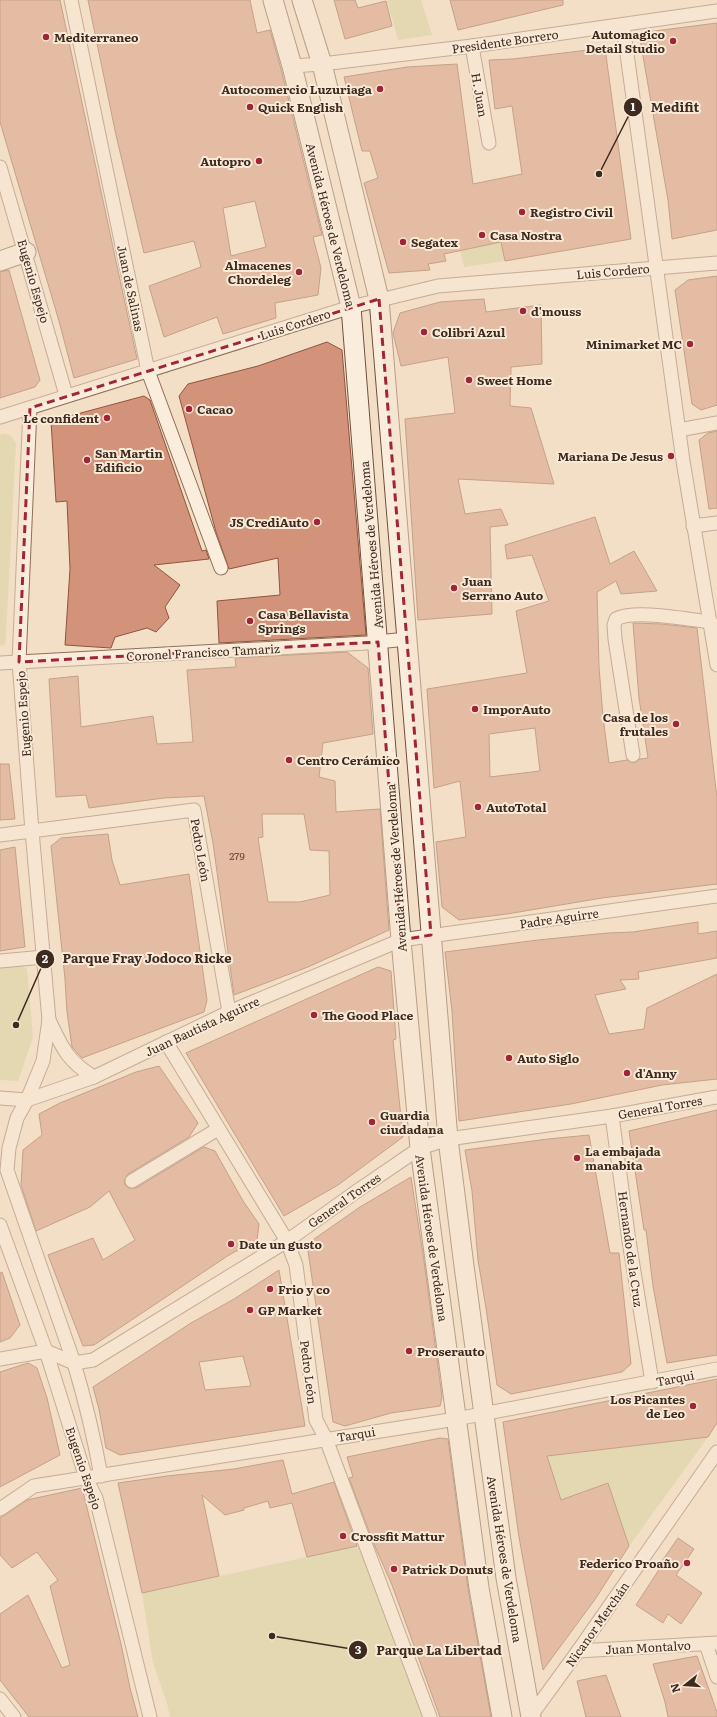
<svg xmlns="http://www.w3.org/2000/svg" width="717" height="1717" viewBox="0 0 717 1717" font-family="Literata,serif">
	<rect width="100%" height="100%" fill="#f2dfc6"/>
	<g fill="#d1d099">
		<path d="M387,0H421L432,35L398,40Z"/>
		<path d="M501,242L505,261L464,267L460,251Z"/>
		<path d="M3,434L10,435L16,443L6,634L5,645L0,646V435Z"/>
		<path d="M18,964L27,969L33,1037L18,1081L0,1080V966Z"/>
		<path d="M708,1437L629,1546L608,1483L561,1500L547,1456Z"/>
		<path d="M362,1545L423,1717H170L167,1703L153,1663L142,1593Z"/>
	</g>
	<g fill="#d2937a" stroke="#90543e" fill-rule="evenodd">
		<path d="M0,0H60L137,359L74,378L59,321L0,122Z"/>
		<path d="M88,0H250L257,33L270,30L281,69L316,212L322,235L313,237L321,268L318,295L275,303L276,318L223,334L217,317L164,337L149,286L201,267L194,241L144,253L116,135ZM255,201L266,247L231,256L223,208Z"/>
		<path d="M334,0H355L358,8L386,1L392,26L345,39Z"/>
		<path d="M450,0H563V5L458,30Z"/>
		<path d="M717,23V230L672,239L668,200L639,33Z"/>
		<path d="M605,48L631,239L505,261L501,242L444,254L446,261L428,264L430,270L389,273L364,183L378,178L370,151H362L344,77L407,67L457,64L473,184L522,174L512,106L495,109L489,60L513,59Z"/>
		<path d="M9,270L40,380L35,387L0,398V272Z"/>
		<path d="M717,276V405L701,410L692,404L675,290L688,280Z"/>
		<path d="M484,299L486,312L541,305L542,364L511,367L510,406L531,408L554,484L458,479L465,514L501,509L508,525L490,527L492,614L418,620L405,419L455,413L448,357L401,366L393,333L400,313L440,302Z"/>
		<path d="M327,342L342,350L366,635L219,643L217,601L280,595L278,558L229,569L216,532L179,396L188,384L258,366Z"/>
		<path d="M144,396L150,400L202,551L206,550L209,559L154,565L180,585L165,607L169,618L156,632L147,628L115,637L111,648L65,645L70,569L67,501L56,502L51,421Z"/>
		<path d="M717,431V508L709,509L699,440L708,433Z"/>
		<path d="M595,517L610,564L634,551L657,591L621,594L616,581L597,592L599,667L603,717L609,763L627,760L634,763L640,759L648,758L639,698L633,623L662,624L697,628L717,798V884L602,898L507,914L459,920L442,907L436,842L466,837L460,781L434,788L427,689L527,673L516,611L549,601L532,555L507,559L505,545ZM535,728L540,771L490,777L489,734Z"/>
		<path d="M347,652L368,668L373,734L323,743L319,777L335,781L336,812L380,809L389,930L308,967L234,995L213,843L204,796L164,798L89,808L86,795L56,797L49,679L78,676L81,727L153,716L157,744L193,742L187,670L236,667L235,658ZM262,814H304L310,850L329,851L330,895L300,902H268L258,838L263,837Z"/>
		<path d="M0,764H9L15,819L0,820Z"/>
		<path d="M108,834L112,860L120,885L189,874L207,1000L204,1012L82,1058L72,1047L67,1012L65,979L51,846L61,838Z"/>
		<path d="M15,847L25,947L0,951V850Z"/>
		<path d="M698,922V934L717,931V958L638,972L639,979L620,980L626,989L595,995L609,1034L644,1029L647,1008L717,974V1079L662,1085L571,1104L459,1121L452,1011L445,952L538,940L608,933L633,932Z"/>
		<path d="M378,967L391,971L396,1039L393,1040L403,1137L338,1185L284,1216L186,1053Z"/>
		<path d="M159,1066L198,1123L189,1137L128,1174L124,1181L125,1185L129,1188H136L204,1147L215,1151L243,1201L259,1224L257,1240L229,1255L94,1345L83,1346L48,1255L93,1238L103,1260L135,1240L109,1191L90,1207L36,1231L21,1185L23,1150L42,1135L39,1114L60,1103L136,1072Z"/>
		<path d="M717,1110V1355L667,1363L653,1286L646,1230H644L629,1131Z"/>
		<path d="M589,1135L610,1253H619L631,1364L622,1372L511,1394L497,1385L486,1308L478,1260L472,1191L465,1150L548,1139Z"/>
		<path d="M411,1177L424,1261L442,1397L440,1406L391,1413L345,1426L333,1422L307,1244L360,1207Z"/>
		<path d="M279,1270L305,1426L120,1455L106,1448L99,1409L93,1387L191,1323L234,1299ZM243,1356L251,1386L205,1390L199,1362Z"/>
		<path d="M2,1272L20,1325L10,1338L0,1342V1273Z"/>
		<path d="M28,1363L37,1368L47,1398L60,1455L0,1487V1372Z"/>
		<path d="M717,1379V1423L708,1437L547,1456L561,1500L608,1483L629,1546L596,1598L543,1670L519,1537L503,1422Z"/>
		<path d="M440,1438L448,1439L468,1589L491,1717H440L392,1585L373,1542L349,1478L353,1477L347,1457Z"/>
		<path d="M283,1460L292,1494L334,1482L357,1546L307,1557L292,1503L270,1508L268,1501L244,1508V1510L225,1515L202,1495L219,1576L142,1593L118,1483L167,1476L234,1469Z"/>
		<path d="M82,1488L121,1644L130,1688L138,1717H29L0,1680V1614L28,1595L62,1668L70,1665L50,1586L58,1580L37,1552L12,1568L0,1555V1518L27,1500Z"/>
		<path d="M678,1538L694,1549L676,1575L702,1593L681,1624L668,1614L663,1623L636,1605L664,1562L662,1561Z"/>
		<path d="M697,1656L717,1712V1717H668L665,1702L653,1664Z"/>
		<path d="M606,1675L621,1717H586L577,1681Z"/>
	</g>
	<g fill="none" stroke-linecap="round" stroke-linejoin="round">
		<defs>
			<g id="street">
				<path d="M71,0L148,371L221,568"/>
				<path d="M623,25L683,461L717,665"/>
				<path d="M472,46L489,143"/>
				<path d="M292,66L322,64L472,46L717,11"/>
				<path d="M0,167L66,395"/>
				<path d="M30,408L19,662L32,831L49,1020C62,1047 67,1061 94,1077"/>
				<path d="M0,417L351,307L438,286L717,263"/>
				<path d="M679,430L717,423"/>
				<path d="M693,526L717,523"/>
				<path d="M0,663L367,643L407,639"/>
				<path d="M633,755L615,639L614,625L616,619C635,609 689,620 711,622"/>
				<path d="M0,835L194,810L229,1012"/>
				<path d="M0,961L44,957"/>
				<path d="M49,1020L43,1061L27,1100L17,1118L9,1148L7,1170L74,1363C85,1400 94,1437 101,1476"/>
				<path d="M166,1042L287,1241L296,1265L316,1420L326,1439L430,1717"/>
				<path d="M0,1098L27,1100L94,1077L229,1012L401,940L717,896"/>
				<path d="M612,1116L629,1241L652,1382"/>
				<path d="M132,1181L218,1129"/>
				<path d="M0,1225L46,1351L86,1478L96,1498L150,1717"/>
				<path d="M0,1359L46,1351L74,1363L93,1360L287,1241L357,1191L420,1148L448,1139L612,1116L717,1097"/>
				<path d="M0,1509L34,1486L456,1419L717,1369"/>
				<path d="M706,1644L717,1677"/>
				<path d="M578,1651L717,1643"/>
				<path d="M0,1699L14,1717"/>
				<path d="M530,1717L578,1651L717,1452"/>
			</g>
			<g id="secondary">
				<path d="M273,0L292,66L351,307L401,940L420,1148L479,1588L502,1717"/>
				<path d="M302,0L322,64L379,299L448,1139L464,1266L506,1578L531,1717"/>
				<path d="M0,261L26,252"/>
			</g>
		</defs>
		<use href="#street" stroke="#8f6f5a" stroke-width="15"/>
		<use href="#secondary" stroke="#71503d" stroke-width="21"/>
		<use href="#street" stroke="#fbeddb" stroke-width="13"/>
		<use href="#secondary" stroke="#fbeddb" stroke-width="19"/>
	</g>
	<path d="M0 0H717V1717H0ZM379,299L431,935L401,940L378,642L19,662L30,408Z" fill="#f2dfc6" fill-opacity=".55" fill-rule="evenodd"/>
	<path fill="none" stroke="#a22537" stroke-width="3" stroke-dasharray="8 5" stroke-linejoin="round" d="M379,299L431,935L401,940L378,642L19,662L30,408Z"/>
	<g fill="#a22537" stroke="#f8ead7" stroke-width="1.5">
		<circle cx="46" cy="37" r="4"/>
		<circle cx="673" cy="41" r="4"/>
		<circle cx="380" cy="89" r="4"/>
		<circle cx="250" cy="107" r="4"/>
		<circle cx="259" cy="161" r="4"/>
		<circle cx="522" cy="212" r="4"/>
		<circle cx="482" cy="235" r="4"/>
		<circle cx="403" cy="242" r="4"/>
		<circle cx="299" cy="272" r="4"/>
		<circle cx="523" cy="311" r="4"/>
		<circle cx="424" cy="332" r="4"/>
		<circle cx="690" cy="344" r="4"/>
		<circle cx="469" cy="380" r="4"/>
		<circle cx="189" cy="409" r="4"/>
		<circle cx="107" cy="418" r="4"/>
		<circle cx="671" cy="456" r="4"/>
		<circle cx="87" cy="460" r="4"/>
		<circle cx="317" cy="522" r="4"/>
		<circle cx="454" cy="588" r="4"/>
		<circle cx="250" cy="621" r="4"/>
		<circle cx="475" cy="709" r="4"/>
		<circle cx="676" cy="724" r="4"/>
		<circle cx="289" cy="760" r="4"/>
		<circle cx="478" cy="807" r="4"/>
		<circle cx="314" cy="1015" r="4"/>
		<circle cx="509" cy="1058" r="4"/>
		<circle cx="627" cy="1073" r="4"/>
		<circle cx="372" cy="1122" r="4"/>
		<circle cx="577" cy="1158" r="4"/>
		<circle cx="231" cy="1244" r="4"/>
		<circle cx="270" cy="1289" r="4"/>
		<circle cx="250" cy="1310" r="4"/>
		<circle cx="409" cy="1351" r="4"/>
		<circle cx="693" cy="1406" r="4"/>
		<circle cx="343" cy="1536" r="4"/>
		<circle cx="687" cy="1563" r="4"/>
		<circle cx="394" cy="1569" r="4"/>
	</g>
	<g text-anchor="middle" dominant-baseline="central" stroke-width="4" stroke-linejoin="round" paint-order="stroke">
		<g font-size="10" fill="#634436">
			<text x="237" y="855">279</text>
		</g>
		<g font-size="12" font-weight="bold" fill="#3e2a1f" stroke="#f8ead7" text-anchor="start">
			<text x="665" y="34" text-anchor="end">Automagico<tspan x="665" dy="14">Detail Studio</tspan></text>
			<text x="54" y="37">Mediterraneo</text>
			<text x="372" y="89" text-anchor="end">Autocomercio Luzuriaga</text>
			<text x="258" y="107">Quick English</text>
			<text x="251" y="161" text-anchor="end">Autopro</text>
			<text x="530" y="212">Registro Civil</text>
			<text x="490" y="235">Casa Nostra</text>
			<text x="411" y="242">Segatex</text>
			<text x="291" y="265" text-anchor="end">Almacenes<tspan x="291" dy="14">Chordeleg</tspan></text>
			<text x="531" y="311">d'mouss</text>
			<text x="432" y="332">Colibri Azul</text>
			<text x="682" y="344" text-anchor="end">Minimarket MC</text>
			<text x="477" y="380">Sweet Home</text>
			<text x="197" y="409">Cacao</text>
			<text x="99" y="418" text-anchor="end">Le confident</text>
			<text x="95" y="453">San Martin<tspan x="95" dy="14">Edificio</tspan></text>
			<text x="663" y="456" text-anchor="end">Mariana De Jesus</text>
			<text x="309" y="522" text-anchor="end">JS CrediAuto</text>
			<text x="462" y="581">Juan<tspan x="462" dy="14">Serrano Auto</tspan></text>
			<text x="258" y="614">Casa Bellavista<tspan x="258" dy="14">Springs</tspan></text>
			<text x="483" y="709">ImporAuto</text>
			<text x="668" y="717" text-anchor="end">Casa de los<tspan x="668" dy="14">frutales</tspan></text>
			<text x="297" y="760">Centro Cerámico</text>
			<text x="486" y="807">AutoTotal</text>
			<text x="322" y="1015">The Good Place</text>
			<text x="517" y="1058">Auto Siglo</text>
			<text x="635" y="1073">d'Anny</text>
			<text x="380" y="1115">Guardia<tspan x="380" dy="14">ciudadana</tspan></text>
			<text x="585" y="1151">La embajada<tspan x="585" dy="14">manabita</tspan></text>
			<text x="239" y="1244">Date un gusto</text>
			<text x="278" y="1289">Frio y co</text>
			<text x="258" y="1310">GP Market</text>
			<text x="417" y="1351">Proserauto</text>
			<text x="685" y="1399" text-anchor="end">Los Picantes<tspan x="685" dy="14">de Leo</tspan></text>
			<text x="351" y="1536">Crossfit Mattur</text>
			<text x="679" y="1563" text-anchor="end">Federico Proaño</text>
			<text x="402" y="1569">Patrick Donuts</text>
		</g>
		<g font-size="12" fill="#3e2a1f" stroke="#f8ead7">
			<text transform="translate(505 41) rotate(-8)">Presidente Borrero</text>
			<text transform="translate(480 95) rotate(80)">H. Juan</text>
			<text transform="translate(331 225) rotate(76)">Avenida Héroes de Verdeloma</text>
			<text transform="translate(613 271) rotate(-5)">Luis Cordero</text>
			<text transform="translate(34 281) rotate(74)">Eugenio Espejo</text>
			<text transform="translate(131 288) rotate(78)">Juan de Salinas</text>
			<text transform="translate(295 324) rotate(-18)">Luis Cordero</text>
			<text transform="translate(371 545) rotate(-95)">Avenida Héroes de Verdeloma</text>
			<text transform="translate(203 652) rotate(-3)">Coronel Francisco Tamariz</text>
			<text transform="translate(23 714) rotate(-94)">Eugenio Espejo</text>
			<text transform="translate(201 850) rotate(80)">Pedro León</text>
			<text transform="translate(396 868) rotate(-94)">Avenida Héroes de Verdeloma</text>
			<text transform="translate(559 918) rotate(-8)">Padre Aguirre</text>
			<text transform="translate(202 1026) rotate(-25)">Juan Bautista Aguirre</text>
			<text transform="translate(660 1107) rotate(-10)">General Torres</text>
			<text transform="translate(344 1200) rotate(-35)">General Torres</text>
			<text transform="translate(432 1238) rotate(82)">Avenida Héroes de Verdeloma</text>
			<text transform="translate(631 1249) rotate(82)">Hernando de la Cruz</text>
			<text transform="translate(309 1372) rotate(83)">Pedro León</text>
			<text transform="translate(675 1378) rotate(-11)">Tarqui</text>
			<text transform="translate(356 1434) rotate(-9)">Tarqui</text>
			<text transform="translate(84 1468) rotate(71)">Eugenio Espejo</text>
			<text transform="translate(505 1559) rotate(81)">Avenida Héroes de Verdeloma</text>
			<text transform="translate(597 1624) rotate(-55)">Nicanor Merchán</text>
			<text transform="translate(648 1647) rotate(-3)">Juan Montalvo</text>
		</g>
	</g>
	<path fill="none" stroke="#3e2a1f" stroke-width="1.5" d="M599 174L633 107M16 1025L45 959M272 1636L358 1650"/>
	<g fill="#3e2a1f" stroke="#f8ead7" stroke-width="1.5">
		<circle cx="599" cy="174" r="4"/>
		<circle cx="16" cy="1025" r="4"/>
		<circle cx="272" cy="1636" r="4"/>
		<circle cx="633" cy="107" r="10"/>
		<circle cx="45" cy="959" r="10"/>
		<circle cx="358" cy="1650" r="10"/>
	</g>
	<g font-size="12" text-anchor="middle" font-weight="bold" fill="#fff">
		<text x="633" y="111">1</text>
		<text x="45" y="963">2</text>
		<text x="358" y="1654">3</text>
	</g>
	<g font-size="13" text-anchor="middle" font-weight="bold" fill="#3e2a1f" stroke="#f8ead7" stroke-width="4" stroke-linejoin="round" paint-order="stroke">
		<text x="675" y="112">Medifit</text>
		<text x="147" y="963">Parque Fray Jodoco Ricke</text>
		<text x="439" y="1655">Parque La Libertad</text>
	</g>
	<g transform="translate(685 1685) rotate(253)" stroke="#f8ead7" stroke-width="3" paint-order="stroke">
	<path d="M0-3L7 15L0 10L-7 15Z" fill="#3e2a1f"/>
	<text y="-6" font-size="11" font-weight="bold" text-anchor="middle" fill="#3e2a1f">N</text>
	</g>
</svg>
